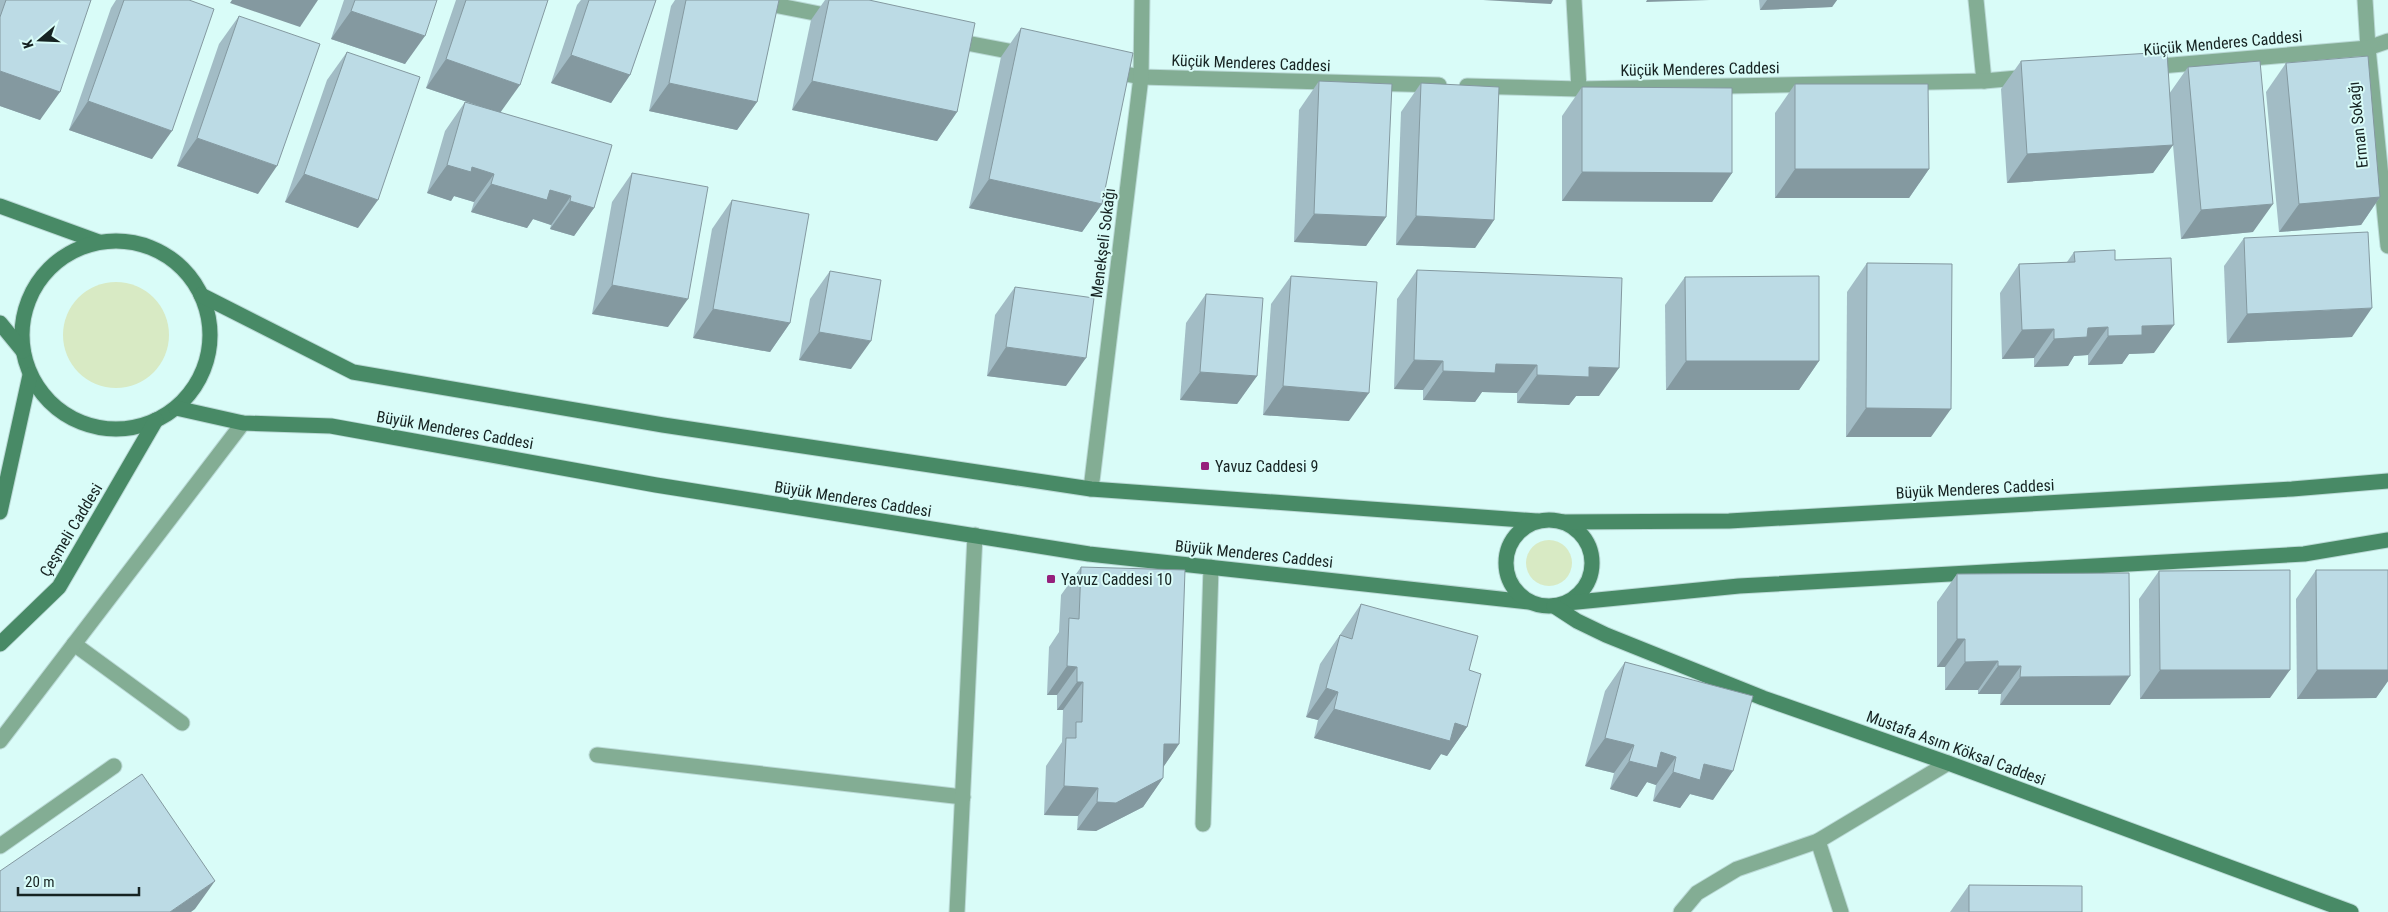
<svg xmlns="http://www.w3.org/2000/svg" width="2388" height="912" viewBox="0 0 2388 912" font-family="'Roboto Condensed',sans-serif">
	<rect width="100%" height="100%" fill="#d9fcf8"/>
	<g fill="#d8eac4">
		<circle cx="116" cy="335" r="53"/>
		<circle cx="1549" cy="563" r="23"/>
	</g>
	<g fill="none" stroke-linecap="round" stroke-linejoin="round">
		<defs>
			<g id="street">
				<path d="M749,0L835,17"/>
				<path d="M1574,0L1579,89"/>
				<path d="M1976,0L1984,81"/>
				<path d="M2365,0L2368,48L2388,246"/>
				<path d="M951,40L1024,54"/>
				<path d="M2149,67L2368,48L2388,41"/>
				<path d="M1110,71L1141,77L1439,85"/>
				<path d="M1467,86L1579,89L1984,81L2029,77"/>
				<path d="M1091,489L1141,77L1142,0"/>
				<path d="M74,644L182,723"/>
				<path d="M0,741L243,423"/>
				<path d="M597,755L963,797"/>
				<path d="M1203,824L1211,567"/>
				<path d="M1818,841L1841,912"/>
				<path d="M0,846L114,766"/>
				<path d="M957,912L975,535"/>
				<path d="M1681,912L1697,893L1737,869L1818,841L1948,763"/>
			</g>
			<g id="secondary">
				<path d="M0,206L99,242"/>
				<circle cx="116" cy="335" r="94"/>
				<path d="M201,295L353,372L663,425L1091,489L1537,521"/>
				<path d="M0,323L23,351"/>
				<path d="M176,408L243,423L331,426L656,485L1089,554L1529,602"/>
				<path d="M0,512L30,375"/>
				<circle cx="1549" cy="563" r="43"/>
				<path d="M1563,522L1729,521L2292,489L2388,481"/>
				<path d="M1567,603L1739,586L2304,554L2388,540"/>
				<path d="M1554,606L1577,621L1606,635L1763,698L1948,763L2351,912"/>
				<path d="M0,644L59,587L156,420"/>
			</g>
		</defs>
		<use href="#street" stroke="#bad9d6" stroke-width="17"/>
		<use href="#secondary" stroke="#bad9d6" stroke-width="17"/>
		<use href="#street" stroke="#83ad94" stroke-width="15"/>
		<use href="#secondary" stroke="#488a66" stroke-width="15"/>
	</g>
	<g fill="#a2bcc5">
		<path d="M0,0H91L40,120L0,106Z"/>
		<path d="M116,0H189L152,159L69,130L111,8Z"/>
		<path d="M344,0H437L405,64L331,39Z"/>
		<path d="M456,0H548L500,112L594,208L574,236L550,229L551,225L533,219L527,228L471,212L474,202L454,196L451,201L427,193L445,131L465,102L488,109L426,88Z"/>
		<path d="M581,0H656L630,75L611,103L551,83L577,5Z"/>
		<path d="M675,0H779L757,102L737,130L649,111L671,6Z"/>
		<path d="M825,0H869L957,112L937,141L792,110L811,20Z"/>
		<path d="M1759,0H1837L1832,7L1760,10Z"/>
		<path d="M239,16L258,194L177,166L219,44Z"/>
		<path d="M1021,28L1102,204L1082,232L969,208L1001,57Z"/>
		<path d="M347,52L358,228L285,202L327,80Z"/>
		<path d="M2021,61L2169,94L2188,67L2253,232L2181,239L2173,145L2153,173L2007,183L2001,89Z"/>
		<path d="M2286,63L2380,197L2361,225L2279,232L2266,92Z"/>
		<path d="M1319,81L1386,217L1366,246L1294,242L1299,110Z"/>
		<path d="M1421,83L1494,220L1475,248L1396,245L1401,112Z"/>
		<path d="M1795,84L1929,169L1909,198H1775V113Z"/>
		<path d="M1582,87L1732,173L1712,202L1562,201V116Z"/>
		<path d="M632,173L668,327L592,314L612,202Z"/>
		<path d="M732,200L790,323L770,352L693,338L712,229Z"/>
		<path d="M2244,238L2352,337L2227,343L2224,266Z"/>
		<path d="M2074,252L2115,260L2154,353L2129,354L2122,364L2088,365V355L2074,356L2068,366L2034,367V358L2002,359L2000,293L2019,264L2067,262Z"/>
		<path d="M1867,263L1931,437H1846L1847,292Z"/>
		<path d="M1417,270L1599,396H1576L1569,405L1517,403V393L1482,392L1475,402L1423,400V390L1394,389L1397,299Z"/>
		<path d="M830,271L851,369L799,360L810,299Z"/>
		<path d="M1291,276L1349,421L1263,415L1271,304Z"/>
		<path d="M1685,277L1819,361L1799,390H1666L1665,305Z"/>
		<path d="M1015,287L1066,386L987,376L995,315Z"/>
		<path d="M1206,294L1257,376L1237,404L1180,400L1186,323Z"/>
		<path d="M1081,567L1179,744L1163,767V778L1143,807L1096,831L1077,830L1078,816L1044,815L1046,766L1062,742L1063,710H1057V695H1047L1049,647L1059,632L1061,595Z"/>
		<path d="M2316,570H2388V681L2376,698L2297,699L2296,599Z"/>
		<path d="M2159,571L2270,698L2140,699L2139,599Z"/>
		<path d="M1957,574L2110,705H2000L2001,694H1978V690H1945V667H1937V602Z"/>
		<path d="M1361,604L1469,670L1467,727L1447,756L1441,754L1430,770L1314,738L1318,720L1306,717L1320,664Z"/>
		<path d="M1625,662L1713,800L1690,794L1680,808L1653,801L1656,785L1647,782L1637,797L1610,789L1614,773L1585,766L1605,691Z"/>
		<path d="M1969,885L2082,912H1950Z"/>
	</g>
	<g fill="#8499a0">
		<path d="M232,0H318L300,27L230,3Z"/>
		<path d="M1483,0H1553L1551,4Z"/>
		<path d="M1647,0H1710L1646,2Z"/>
		<path d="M1767,0H1837L1832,7L1760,10Z"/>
		<path d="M351,11L425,36L405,64L331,39Z"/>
		<path d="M571,55L630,75L611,103L551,83Z"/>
		<path d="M446,59L520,85L500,113L426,88Z"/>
		<path d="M0,71L60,92L40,120L0,106Z"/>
		<path d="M812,81L957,112L937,141L792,110Z"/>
		<path d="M669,83L757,102L737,130L649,111Z"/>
		<path d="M88,101L172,131L152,159L69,130Z"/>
		<path d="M197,138L277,166L258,194L177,166Z"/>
		<path d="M2173,145L2153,173L2007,183L2027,154Z"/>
		<path d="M447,165L472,167L494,174L474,202L454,196L451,201L427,193Z"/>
		<path d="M1795,169H1929L1909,198H1775Z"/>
		<path d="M1582,172L1732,173L1712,202L1562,201Z"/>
		<path d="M304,174L378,200L358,228L285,202Z"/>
		<path d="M989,179L1102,204L1082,232L969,208Z"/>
		<path d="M491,184L550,190L571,196L551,225L533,219L527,228L471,212Z"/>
		<path d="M2380,197L2361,225L2279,232L2299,204Z"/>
		<path d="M570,201L594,208L574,236L550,229Z"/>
		<path d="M2273,204L2253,232L2181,239L2201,210Z"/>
		<path d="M1314,214L1386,217L1366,246L1294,242Z"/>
		<path d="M1416,216L1494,220L1475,248L1396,245Z"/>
		<path d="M612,285L688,299L668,327L592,314Z"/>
		<path d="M2372,308L2352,337L2227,343L2247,314Z"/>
		<path d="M713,309L790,323L770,352L693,338Z"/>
		<path d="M2174,325L2154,353L2129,354L2122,364L2088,365L2108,336L2142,326Z"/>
		<path d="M2108,327L2088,355L2074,356L2068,366L2034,367L2054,339L2088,328Z"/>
		<path d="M2054,329L2034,358L2002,359L2022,330Z"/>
		<path d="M819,332L871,341L851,369L799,360Z"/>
		<path d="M1006,347L1086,358L1066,386L987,376Z"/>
		<path d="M1414,360L1443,361L1423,390L1394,389Z"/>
		<path d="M1686,361H1819L1799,390H1666Z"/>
		<path d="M1496,364L1537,365L1517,393L1482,392L1475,402L1423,400L1443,371Z"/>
		<path d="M1589,367L1619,368L1599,396H1576L1569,405L1517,403L1537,375Z"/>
		<path d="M1200,372L1257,376L1237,404L1180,400Z"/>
		<path d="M1283,386L1369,393L1349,421L1263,415Z"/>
		<path d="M1866,408L1951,409L1931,437H1846Z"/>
		<path d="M1957,639H1965L1945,667H1937Z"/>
		<path d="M1998,661L1978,690H1945L1965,662Z"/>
		<path d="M1067,666L1077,667L1057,695H1047Z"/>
		<path d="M1998,666H2021L2001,694H1978Z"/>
		<path d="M2160,670H2290L2270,698L2140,699Z"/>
		<path d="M2317,670H2388V681L2376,698L2297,699Z"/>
		<path d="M2130,676L2110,705H2000L2020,677Z"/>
		<path d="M1077,682H1083L1063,710H1057Z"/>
		<path d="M1326,688L1338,692L1318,720L1306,717Z"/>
		<path d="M1334,709L1455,723L1467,727L1447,756L1441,754L1430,770L1314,738Z"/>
		<path d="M1605,738L1634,745L1614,773L1585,766Z"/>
		<path d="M1164,744H1179L1160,772Z"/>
		<path d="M1661,752L1676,757L1656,785L1647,782L1637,797L1610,789L1629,761Z"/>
		<path d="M1704,764L1733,771L1713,800L1690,794L1680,808L1653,801L1673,772Z"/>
		<path d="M1163,778L1143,807L1096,831L1077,830L1097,802Z"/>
		<path d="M1064,786L1098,788L1078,816L1044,815Z"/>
		<path d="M215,881L195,909L191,912H170Z"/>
	</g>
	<g fill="#bcdbe5" stroke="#8499a0">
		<path d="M6,0H91L60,92L0,71V17Z"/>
		<path d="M124,0H189L214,9L172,131L88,101Z"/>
		<path d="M355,0H437L425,36L351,11Z"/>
		<path d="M466,0H548L520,85L446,59Z"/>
		<path d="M589,0H656L630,75L571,55Z"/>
		<path d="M686,0H779L757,102L669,83Z"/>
		<path d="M829,0H869L975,23L957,112L812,81Z"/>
		<path d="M239,16L320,44L277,166L197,138Z"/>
		<path d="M1021,28L1133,53L1102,204L989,179Z"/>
		<path d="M347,52L420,77L378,200L304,174Z"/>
		<path d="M2167,52L2173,145L2027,154L2021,61Z"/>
		<path d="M2368,56L2380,197L2299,204L2286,63Z"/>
		<path d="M2260,61L2273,204L2201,210L2188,67Z"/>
		<path d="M1319,81L1392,84L1386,217L1314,214Z"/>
		<path d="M1421,83L1499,87L1494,220L1416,216Z"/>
		<path d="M1795,84H1928L1929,169H1795Z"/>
		<path d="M1582,87L1732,88V173L1582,172Z"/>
		<path d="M465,102L612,145L594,208L570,201L571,196L550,190L547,200L491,184L494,174L472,167L471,172L447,165Z"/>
		<path d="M632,173L708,187L688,299L612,285Z"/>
		<path d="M732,200L809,214L790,323L713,309Z"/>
		<path d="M2368,232L2372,308L2247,314L2244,238Z"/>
		<path d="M2115,250V260L2171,258L2174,325L2142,326V335L2108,336V327L2088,328L2087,337L2054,339V329L2022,330L2019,264L2075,262L2074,252Z"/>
		<path d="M1867,263L1952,264L1951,409L1866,408Z"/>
		<path d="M1417,270L1622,278L1619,368L1589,367V377L1537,375V365L1496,364L1495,373L1443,371V361L1414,360Z"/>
		<path d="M830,271L881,280L871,341L819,332Z"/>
		<path d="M1291,276L1377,282L1369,393L1283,386Z"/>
		<path d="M1819,276V361H1686L1685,277Z"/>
		<path d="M1015,287L1094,298L1086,358L1006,347Z"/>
		<path d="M1206,294L1263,298L1257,376L1200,372Z"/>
		<path d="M1081,567L1185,570L1179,744H1164L1163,778L1116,803L1097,802L1098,788L1064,786L1066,738H1076V722H1082L1083,682H1077V667L1067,666L1069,618L1079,619Z"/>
		<path d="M2290,570V670H2160L2159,571Z"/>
		<path d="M2316,570H2388V670H2317Z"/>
		<path d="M2129,573L2130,676L2020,677L2021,666H1998V661L1965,662V639H1957V574Z"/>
		<path d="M1361,604L1478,636L1469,670L1481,674L1467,727L1455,723L1450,741L1334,709L1338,692L1326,688L1340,635L1352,639Z"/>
		<path d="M1625,662L1753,696L1733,771L1704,764L1700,780L1673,772L1676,757L1661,752L1657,768L1629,761L1634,745L1605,738Z"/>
		<path d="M142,774L215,881L170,912H0V871Z"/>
		<path d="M1969,885L2082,886V912H1969Z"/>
	</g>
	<g fill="#96207c" stroke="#d9fcf8" stroke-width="2">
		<rect x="1200" y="461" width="10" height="10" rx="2.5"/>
		<rect x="1046" y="574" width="10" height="10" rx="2.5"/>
	</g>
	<g text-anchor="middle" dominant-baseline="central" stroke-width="4" stroke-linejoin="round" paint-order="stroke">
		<g font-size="16" fill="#162322" stroke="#d9fcf8">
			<text transform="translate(2223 43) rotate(-5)">Küçük Menderes Caddesi</text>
			<text transform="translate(1251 63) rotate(2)">Küçük Menderes Caddesi</text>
			<text transform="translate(1700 69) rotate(-1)">Küçük Menderes Caddesi</text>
			<text transform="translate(2358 125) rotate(-96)">Erman Sokağı</text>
			<text transform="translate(1103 243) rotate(-83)">Menekşeli Sokağı</text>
			<text transform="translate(455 430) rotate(10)">Büyük Menderes Caddesi</text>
			<text transform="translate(1975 489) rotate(-3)">Büyük Menderes Caddesi</text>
			<text transform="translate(853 499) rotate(9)">Büyük Menderes Caddesi</text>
			<text transform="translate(71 530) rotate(-59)">Çeşmeli Caddesi</text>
			<text transform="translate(1254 554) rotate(6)">Büyük Menderes Caddesi</text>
			<text transform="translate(1956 748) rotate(20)">Mustafa Asım Köksal Caddesi</text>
		</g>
		<g font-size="16" fill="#162322" stroke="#d9fcf8" text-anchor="start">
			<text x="1215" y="466">Yavuz Caddesi 9</text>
			<text x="1061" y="579">Yavuz Caddesi 10</text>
		</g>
	</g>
	<g transform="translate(40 40) rotate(251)" stroke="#d9fcf8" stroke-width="4" paint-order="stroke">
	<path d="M0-4L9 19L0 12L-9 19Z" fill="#162322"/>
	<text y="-8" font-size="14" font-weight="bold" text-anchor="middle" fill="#162322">K</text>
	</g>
	<path d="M18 887v8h121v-8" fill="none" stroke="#162322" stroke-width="2.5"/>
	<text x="25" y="887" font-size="15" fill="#162322" stroke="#d9fcf8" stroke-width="4" paint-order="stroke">20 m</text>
</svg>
